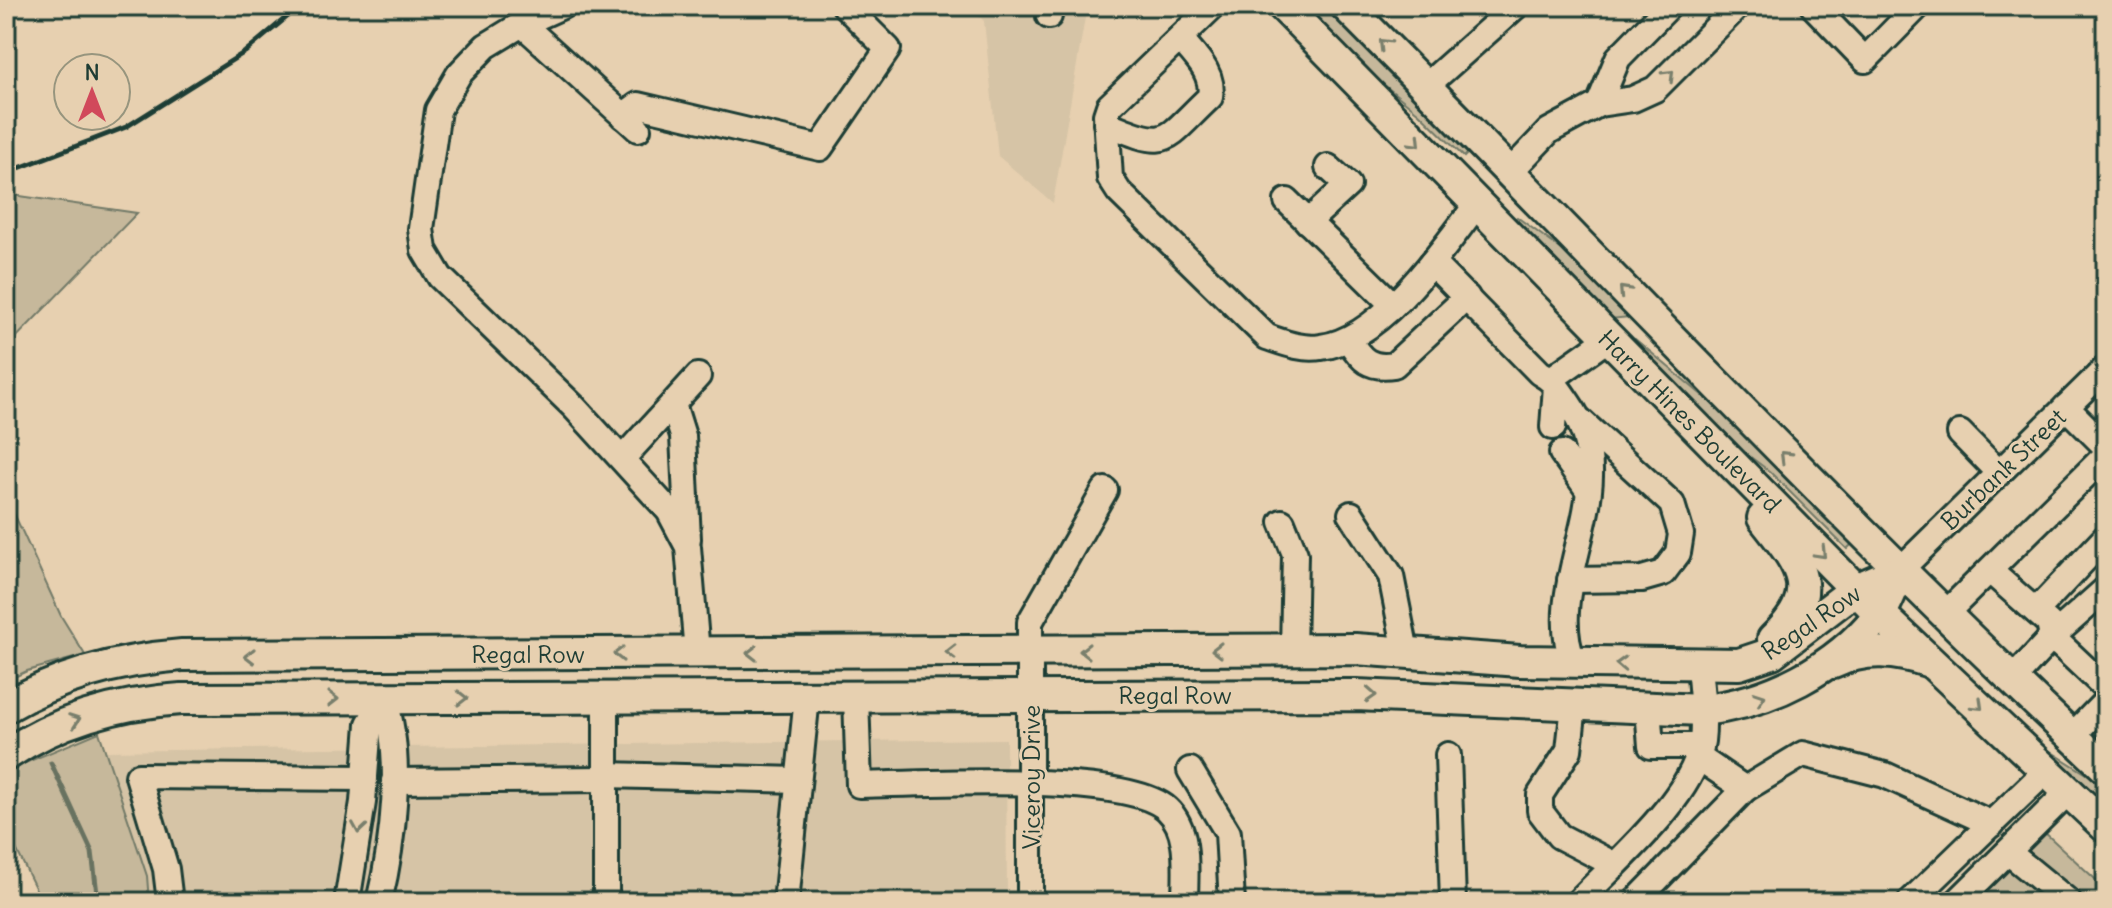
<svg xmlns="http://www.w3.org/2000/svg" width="2112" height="908" viewBox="0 0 2112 908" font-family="Delius,sans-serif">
	<rect width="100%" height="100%" fill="#e7d0b0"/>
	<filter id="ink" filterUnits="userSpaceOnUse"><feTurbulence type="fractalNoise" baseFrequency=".0125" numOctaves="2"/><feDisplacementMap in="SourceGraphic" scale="16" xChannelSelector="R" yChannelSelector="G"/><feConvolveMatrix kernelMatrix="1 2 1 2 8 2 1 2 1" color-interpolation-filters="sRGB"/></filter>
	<g filter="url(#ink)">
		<g fill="#d6c4a6">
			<path d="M969,6H1087L1053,203L998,156L984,21Z"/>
			<path d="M1006,739L1007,902H149L147,876L104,751Z"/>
		</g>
		<g fill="#c6b89b" stroke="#727a68" stroke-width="2">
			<path d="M1303,6H1325L1469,152L1464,157L1419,113L1368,72Z"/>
			<path d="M6,194L137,213L6,348Z"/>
			<path d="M1517,217L1573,258L1630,317L1610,319L1513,221Z"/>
			<path d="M1635,339L1728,417L1854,542L1847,549L1769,471L1724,437L1631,343Z"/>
			<path d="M6,496L61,616L85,655L27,671L6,681Z"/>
			<path d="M99,732L147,876L149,902H42L6,828V776L20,765Z"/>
			<path d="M2042,746L2106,786V814Z"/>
			<path d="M2030,819L2106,889V902H1942Z"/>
		</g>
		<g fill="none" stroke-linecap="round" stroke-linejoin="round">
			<g stroke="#687261" stroke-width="5">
				<path d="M6,646L15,682"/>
				<path d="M51,763L92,852L98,902"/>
			</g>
			<defs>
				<g id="minor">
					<path d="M1049,6V16"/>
					<path d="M1213,6L1109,106L1106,115L1110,178L1119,192L1267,337C1285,343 1302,350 1321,347C1381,340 1443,249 1477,204"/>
					<path d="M1813,6L1865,60L1918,6"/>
					<path d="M522,24L562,6"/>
					<path d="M1426,86L1516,6"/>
					<path d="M1599,104L1618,58L1669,6"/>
					<path d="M623,116L638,105L820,148L888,49L845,6"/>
					<path d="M1106,123C1171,150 1161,143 1210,97C1215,73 1194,55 1180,38"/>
					<path d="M638,129L522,24L486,46L459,74L438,110L421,229L424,250L440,277L574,407L669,511L688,547L697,653"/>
					<path d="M1511,171L1549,131L1599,104L1633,99L1655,89L1738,6"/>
					<path d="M1287,201L1392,304"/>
					<path d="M1308,222L1348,185L1328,167"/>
					<path d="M1432,263L1540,373C1554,380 1560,391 1569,404C1628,488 1541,579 1573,662"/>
					<path d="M1349,340C1361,360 1370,369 1394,365L1467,297"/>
					<path d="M1551,379L1609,338"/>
					<path d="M673,404L683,436L688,539"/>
					<path d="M2066,407L2106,447"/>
					<path d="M1553,427L1556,386"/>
					<path d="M1960,433L1999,473"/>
					<path d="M1562,453L1588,490"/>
					<path d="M623,458L698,376"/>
					<path d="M1351,514L1391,576L1406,652"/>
					<path d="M1282,522L1295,554L1293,650"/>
					<path d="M1900,570L2106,368"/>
					<path d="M1990,571L2049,623L2052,637L2106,688"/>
					<path d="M1570,580L1642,579L1663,573L1678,553L1681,534L1672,504L1580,420"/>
					<path d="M2036,611L2106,537"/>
					<path d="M1945,614L2106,455"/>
					<path d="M2012,680L2052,637L2106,589"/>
					<path d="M856,697L859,785C919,784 1126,771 1167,809C1191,831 1185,872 1185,902"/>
					<path d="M606,698V902"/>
					<path d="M1574,705L1569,750L1540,795V811L1559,836L1613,864"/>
					<path d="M1648,708L1651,746H1701"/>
					<path d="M2072,736L2106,701"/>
					<path d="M1448,755L1453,902"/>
					<path d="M1190,770L1228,833L1232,902"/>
					<path d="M606,775L798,780"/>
					<path d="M394,781L606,779"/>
					<path d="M1745,789L1803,754L1885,775L1992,824"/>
					<path d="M2008,852L2069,902"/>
					<path d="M170,902L166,869L138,776L365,778"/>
					<path d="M347,902L363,802L369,724L384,699"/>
					<path d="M379,902C393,844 404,756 384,699"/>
					<path d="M786,902L807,697"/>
					<path d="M1030,902V622L1105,490"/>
					<path d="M1578,902C1616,862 1694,797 1702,741C1705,717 1701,690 1699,666"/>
					<path d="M1635,902L1745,789L1698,757"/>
					<path d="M1910,902L2046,771"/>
					<path d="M1957,902L2068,792"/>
				</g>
				<g id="major">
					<path d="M1283,6L1880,614L2106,827"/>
					<path d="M1346,6C1599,260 1843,523 2106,768"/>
					<path d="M1763,518C1799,564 1825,590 1773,639"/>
					<path d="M1833,663C1866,647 1897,651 1930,662"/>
					<path d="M6,707C61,675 119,660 182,655L1355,649L1520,661L1739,664L1772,653L1856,589L1900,570"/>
					<path d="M6,755C59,719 118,703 181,699L1356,695L1702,710C1769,703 1836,669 1879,615C1888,603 1894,584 1900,570"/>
				</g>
			</defs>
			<use href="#minor" stroke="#1f3d34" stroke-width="30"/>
			<use href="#major" stroke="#1f3d34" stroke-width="36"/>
			<use href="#minor" stroke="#e7d0b0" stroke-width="24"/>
			<use href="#major" stroke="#e7d0b0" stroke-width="30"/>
			<path stroke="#1f3d34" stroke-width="5" d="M6,173L126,127L245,52L300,6"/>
		</g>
		<defs><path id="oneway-chevron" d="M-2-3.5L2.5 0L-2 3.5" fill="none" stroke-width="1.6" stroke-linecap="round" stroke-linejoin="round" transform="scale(2)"/></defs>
		<g stroke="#797f6c">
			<use href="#oneway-chevron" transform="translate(1384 44) rotate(-135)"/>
			<use href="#oneway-chevron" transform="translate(1669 75) rotate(-45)"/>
			<use href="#oneway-chevron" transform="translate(1416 142) rotate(46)"/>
			<use href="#oneway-chevron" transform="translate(1624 291) rotate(-133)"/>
			<use href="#oneway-chevron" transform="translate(1785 456) rotate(-135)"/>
			<use href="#oneway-chevron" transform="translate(1821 553) rotate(46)"/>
			<use href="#oneway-chevron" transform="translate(1217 650) rotate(180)"/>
			<use href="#oneway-chevron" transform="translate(1085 651) rotate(180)"/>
			<use href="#oneway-chevron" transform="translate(951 652) rotate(180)"/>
			<use href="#oneway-chevron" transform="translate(752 653) rotate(180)"/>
			<use href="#oneway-chevron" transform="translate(619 654) rotate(180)"/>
			<use href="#oneway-chevron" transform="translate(250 656) rotate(180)"/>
			<use href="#oneway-chevron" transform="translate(1621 664) rotate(-178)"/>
			<use href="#oneway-chevron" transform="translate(1371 695) rotate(3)"/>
			<use href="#oneway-chevron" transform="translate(462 698)"/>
			<use href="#oneway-chevron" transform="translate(1760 698) rotate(-19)"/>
			<use href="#oneway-chevron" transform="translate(333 699)"/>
			<use href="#oneway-chevron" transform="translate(1978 705) rotate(44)"/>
			<use href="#oneway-chevron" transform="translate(75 720) rotate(-20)"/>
			<use href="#oneway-chevron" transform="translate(359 828) rotate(99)"/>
		</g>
	</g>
	<g text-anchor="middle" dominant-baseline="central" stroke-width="6" stroke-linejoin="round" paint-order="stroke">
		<g font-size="24" fill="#1f3d34" stroke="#e7d0b0">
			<text transform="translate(1690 421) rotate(45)">Harry Hines Boulevard</text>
			<text transform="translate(2003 469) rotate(-44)">Burbank Street</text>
			<text transform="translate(1811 622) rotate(-34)">Regal Row</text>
			<text x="528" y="654">Regal Row</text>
			<text x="1175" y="695">Regal Row</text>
			<text transform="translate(1031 777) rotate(-90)">Viceroy Drive</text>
		</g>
	</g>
	<rect width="2112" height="908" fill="none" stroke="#e7d0b0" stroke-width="32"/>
	<rect x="16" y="16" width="2080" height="876" fill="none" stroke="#1f3d34" stroke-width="3" filter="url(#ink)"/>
	<g transform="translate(92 92)"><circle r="38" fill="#e7d0b0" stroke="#97957e" stroke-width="2"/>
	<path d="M0-6L14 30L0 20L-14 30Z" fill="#d1495b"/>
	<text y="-12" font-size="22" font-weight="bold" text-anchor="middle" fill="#1f3d34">N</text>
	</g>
</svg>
